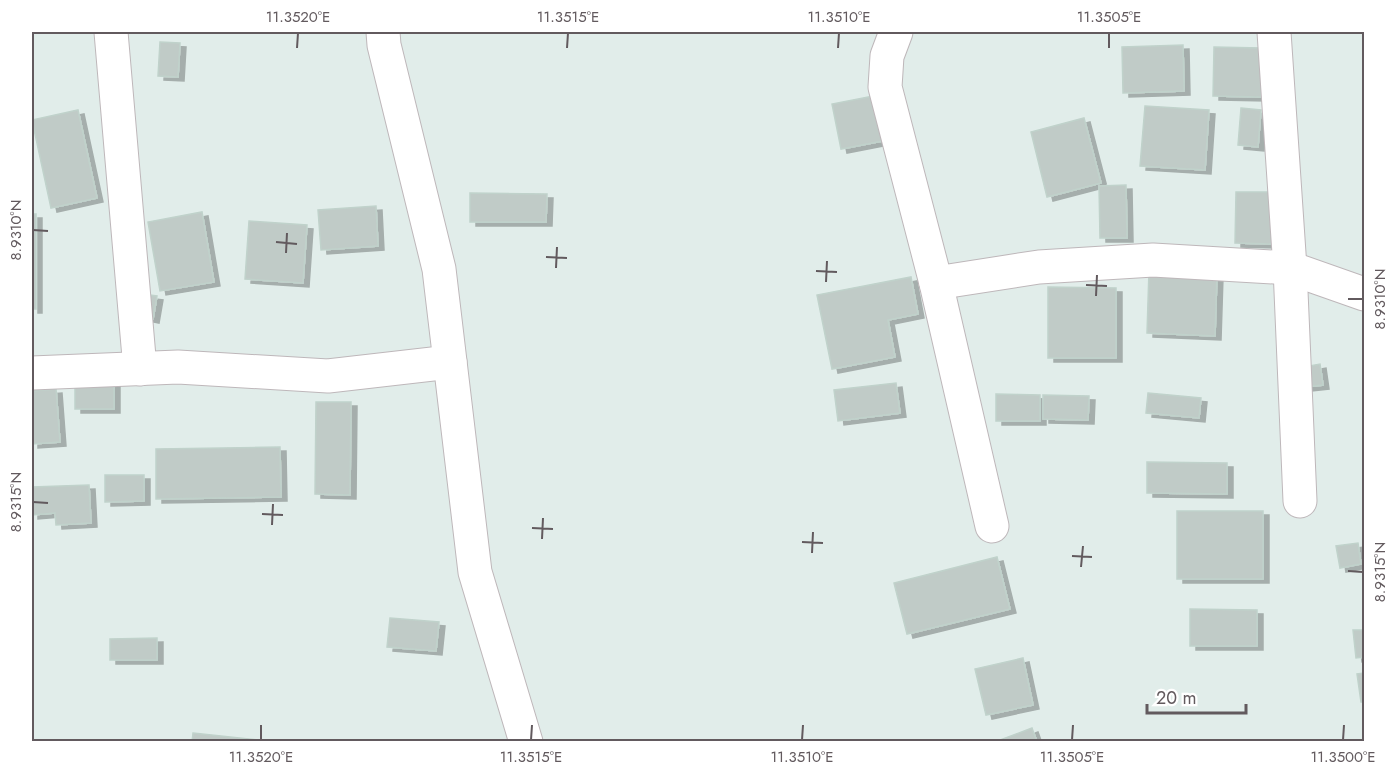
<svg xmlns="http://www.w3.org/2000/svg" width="1396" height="773" viewBox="0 0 1396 773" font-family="Jost,sans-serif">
	<defs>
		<filter id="shadow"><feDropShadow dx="6" dy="4" stdDeviation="0" flood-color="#0004"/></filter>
	</defs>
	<rect width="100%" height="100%" fill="#e1edea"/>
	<g fill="#c0cbc7" stroke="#c0d2cb" stroke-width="1.5" filter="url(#shadow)">
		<path d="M160,42L180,43L178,77L158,76Z"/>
		<path d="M1183,45L1184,91L1123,93L1122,47Z"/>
		<path d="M1214,47L1262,48L1261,97L1213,96Z"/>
		<path d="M874,96L883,141L841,149L832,104Z"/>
		<path d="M1145,106L1209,110L1205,170L1140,166Z"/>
		<path d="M1241,108L1261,110L1258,147L1238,145Z"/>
		<path d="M78,110L97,198L51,208L32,120Z"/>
		<path d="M1084,118L1101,183L1047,197L1031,132Z"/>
		<path d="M1126,185L1127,238H1100L1099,186Z"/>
		<path d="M1236,192H1273V244L1235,243Z"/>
		<path d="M470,193L547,194L546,222H470Z"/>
		<path d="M376,206L378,246L321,250L318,210Z"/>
		<path d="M202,212L214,282L160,291L148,222Z"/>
		<rect x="32" y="214" width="4" height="95"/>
		<path d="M249,221L307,225L303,283L245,279Z"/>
		<path d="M1149,270L1217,273L1215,336L1147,333Z"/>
		<path d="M911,277L918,314L888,320L895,357L832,369L817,295Z"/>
		<path d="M1048,287L1116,288V358H1048Z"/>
		<path d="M141,294L157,296L153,319L138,316Z"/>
		<path d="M1320,364L1323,385L1306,387L1303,367Z"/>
		<rect x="75" y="375" width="39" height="34"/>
		<path d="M896,383L900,413L838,421L834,390Z"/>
		<path d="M56,389L60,442L32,444V391Z"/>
		<path d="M1148,393L1201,398L1199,418L1146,413Z"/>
		<path d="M996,394L1040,395V421H996Z"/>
		<path d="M1043,395L1089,396L1088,420L1043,419Z"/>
		<path d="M316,402H351L350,495L315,494Z"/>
		<path d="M280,447L281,497L156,499V449Z"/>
		<path d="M1147,462L1227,463V494L1147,493Z"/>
		<path d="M105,475H144V501L105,502Z"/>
		<path d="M89,485L91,523L56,525L55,513L32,515V487Z"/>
		<rect x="1177" y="511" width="86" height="68"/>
		<path d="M1358,543L1361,564L1340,568L1336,546Z"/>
		<path d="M997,557L1010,609L907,634L894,583Z"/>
		<path d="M1190,609L1257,610V646H1190Z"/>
		<path d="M390,618L439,622L436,651L387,647Z"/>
		<path d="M1353,630H1364V657L1356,658Z"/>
		<path d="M157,638V660H110V639Z"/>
		<path d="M1023,658L1033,705L986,715L975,669Z"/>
		<path d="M1364,673V702H1361L1357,674Z"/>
		<path d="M1032,728L1037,742H995Z"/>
		<path d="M193,733L277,742H192Z"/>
	</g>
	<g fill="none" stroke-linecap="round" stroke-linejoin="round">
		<defs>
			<g id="minor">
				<path d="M111,32L140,369"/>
				<path d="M383,32L384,45L439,269L475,572L526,742"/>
				<path d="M896,32L887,56L885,87L936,283L992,526"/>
				<path d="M1274,32L1290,268L1300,501"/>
				<path d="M936,283L1039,267L1153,260L1290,268L1364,294"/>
				<path d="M32,373L178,367L328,376L450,362"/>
			</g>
		</defs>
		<use href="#minor" stroke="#beb7ba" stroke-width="35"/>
		<use href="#minor" stroke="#fff" stroke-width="33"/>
	</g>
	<path fill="none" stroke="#625a5e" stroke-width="2" d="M297,48L298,33M567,48L568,33M838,48L839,33M1109,48V33M33,230L48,231M276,242L297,244M286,253L287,233M546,257L567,258M556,268L557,247M816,271L837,272M826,282L827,261M1086,285L1107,286M1096,296L1097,275M1348,299H1363M33,502L48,503M262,514L283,515M272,525L273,504M532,528L553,529M542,539L543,518M802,542L823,543M812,553L813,532M1072,556L1092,557M1081,567L1083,546M1348,571L1363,572M261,740V725M531,740L532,725M802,740L803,725M1072,740L1073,725M1343,740L1344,725"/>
	<rect width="1396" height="773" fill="none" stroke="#ffffff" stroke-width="66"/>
	<path d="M1147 704v9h99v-9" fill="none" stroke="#625a5e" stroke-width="3"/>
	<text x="1156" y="704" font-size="18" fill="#625a5e" stroke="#ffffff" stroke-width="4.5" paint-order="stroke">20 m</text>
	<rect x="33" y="33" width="1330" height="707" fill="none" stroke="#625a5e" stroke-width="2"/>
	<g font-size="15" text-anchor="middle" fill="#625a5e">
		<text x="298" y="22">11.3520°E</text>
		<text x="568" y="22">11.3515°E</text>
		<text x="839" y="22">11.3510°E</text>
		<text x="1109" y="22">11.3505°E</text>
		<text transform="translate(16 230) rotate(-90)" y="5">8.9310°N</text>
		<text transform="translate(1380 299) rotate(-90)" y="5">8.9310°N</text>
		<text transform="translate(16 502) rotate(-90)" y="5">8.9315°N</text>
		<text transform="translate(1380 572) rotate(-90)" y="5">8.9315°N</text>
		<text x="261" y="762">11.3520°E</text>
		<text x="531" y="762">11.3515°E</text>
		<text x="802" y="762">11.3510°E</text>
		<text x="1072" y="762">11.3505°E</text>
		<text x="1343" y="762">11.3500°E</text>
	</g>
</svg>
